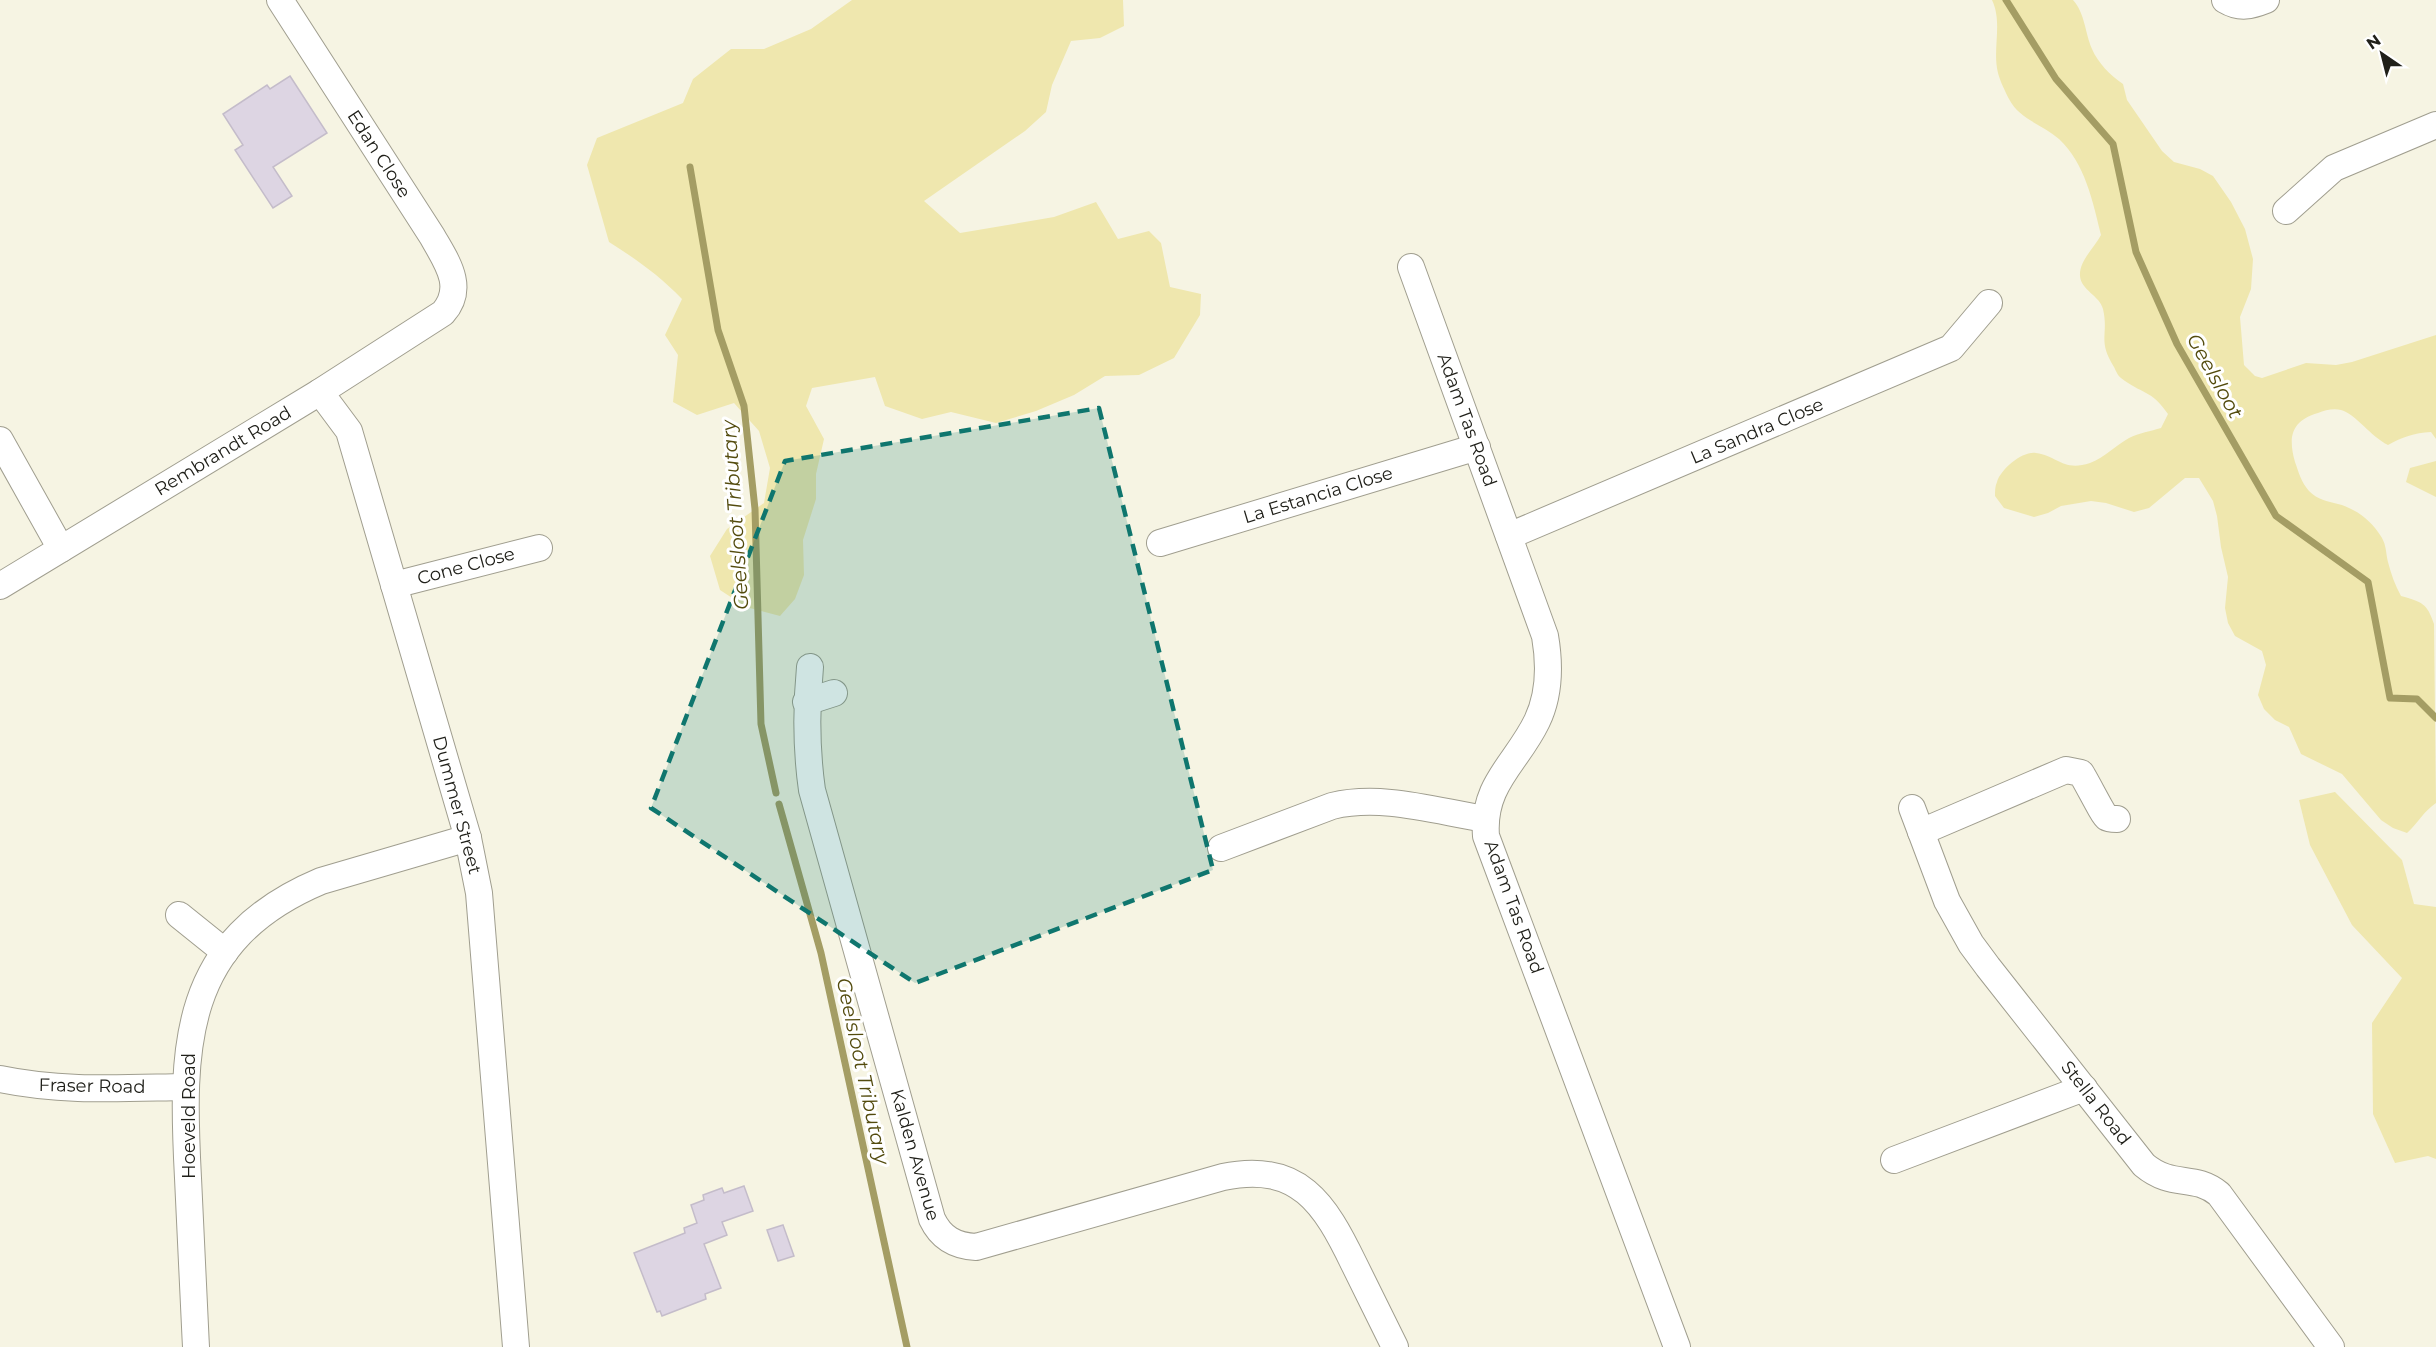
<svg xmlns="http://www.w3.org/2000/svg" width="2436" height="1347" viewBox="0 0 2436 1347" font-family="Montserrat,sans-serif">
	<rect width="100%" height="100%" fill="#f6f4e3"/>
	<g fill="#efe7ae">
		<path d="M852,0H1123L1124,26L1100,38L1071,41L1052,85L1046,112L1025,131L924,201L960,233L1054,217L1096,202L1118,239L1149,231L1161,243L1170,287L1201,294L1200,315L1174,358L1139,375L1105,376L1074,395L1036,411L996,423L951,412L922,419L885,406L875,377L812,388L806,406L824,439L816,474V499L803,540L804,575L795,599L780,616L746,607L720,590L710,556L727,529L764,503L770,468L759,431L734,403L697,415L673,402L678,355L665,335L682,299C660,276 636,259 609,242L587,165L597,138L683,103L693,79L731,49H764L811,29Z"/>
		<path d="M1992,0H2073C2085,13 2085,33 2092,49C2098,63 2110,75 2123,84L2127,100L2162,151L2174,162L2200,169L2213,176L2231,202L2245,229L2253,259L2251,289L2240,317L2244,365L2255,376L2262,378L2306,363L2336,365L2352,362L2436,335V439L2431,432C2414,433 2402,437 2388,445C2370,436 2357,415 2341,410C2334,408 2325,410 2318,413C2291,421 2288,437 2295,462C2299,473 2301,482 2309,491C2318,500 2327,501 2338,504C2354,508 2369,519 2378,532C2387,544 2385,549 2388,562C2391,574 2395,585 2401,596C2422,602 2427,603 2434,624L2436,803C2424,811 2418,823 2407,833L2393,828L2381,820L2342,774L2301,754L2289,727L2275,720L2264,709L2258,695L2266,665L2262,651L2235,636L2228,623L2225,608L2228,577L2221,547L2217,516L2213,501L2199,478H2185L2149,508L2134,512L2106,503L2091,501L2061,506L2048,513L2034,517L2004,508L1995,496C1995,491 1995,486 1997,482C2001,469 2022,451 2036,453C2058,456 2063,472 2090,463C2104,458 2116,445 2129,438C2139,433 2151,431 2161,428L2168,414C2151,389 2141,394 2121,378C2118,376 2116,371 2114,367C2097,340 2109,335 2103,309C2100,296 2081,290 2080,276C2079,261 2094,248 2101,235C2093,202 2085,163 2059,139C2042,124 2020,120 2009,99C2005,91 2000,81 1998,73C1992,49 2003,23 1992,0Z"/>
		<path d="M2436,461V497L2406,482L2410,468Z"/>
		<path d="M2335,792L2402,860L2414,904L2436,907V1159L2428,1156L2395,1163L2373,1114L2372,1023L2402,978L2352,925L2310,845L2299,800Z"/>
	</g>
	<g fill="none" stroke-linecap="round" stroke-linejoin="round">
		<g stroke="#a49d64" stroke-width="7">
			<path d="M2006,0L2056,79L2113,144L2136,252L2177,344L2276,516L2368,582L2390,698L2417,699L2436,718"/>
			<path d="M690,167L718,330L744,406L755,509L761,724L776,793"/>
			<path d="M779,804L821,953L907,1347"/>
		</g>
	</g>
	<g fill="#ddd5e3" stroke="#c4bcca" stroke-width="1.5">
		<path d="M290,76L327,133L273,167L292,196L273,208L235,150L243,145L223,114L267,85L270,89Z"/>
		<path d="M744,1186L753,1211L722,1222L727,1235L704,1244L721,1288L705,1294L706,1299L662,1316L660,1311L657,1312L634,1253L685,1233L684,1228L697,1223L691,1205L704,1200L703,1195L722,1188L724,1193Z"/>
		<path d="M783,1225L794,1256L778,1261L767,1230Z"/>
	</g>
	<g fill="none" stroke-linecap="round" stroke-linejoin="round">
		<defs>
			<g id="street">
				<path d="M2225,0C2240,9 2251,6 2266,0"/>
				<path d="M2286,211L2334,168L2436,125"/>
				<path d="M1411,267L1545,636C1550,665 1550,694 1537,721C1517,763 1482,784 1486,836L1677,1347"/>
				<path d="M320,392L349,431L468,838L479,893L516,1347"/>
				<path d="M0,440L61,549"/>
				<path d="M1509,536L1951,348L1989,303"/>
				<path d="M1160,543L1477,447"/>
				<path d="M394,585L539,548"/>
				<path d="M0,586L320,392L443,313C466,287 446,261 432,236L280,0"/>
				<path d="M810,667C806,709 806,748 812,790L932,1219C941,1238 955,1246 976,1247L1223,1177C1299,1161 1325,1204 1354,1264C1368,1292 1381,1319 1395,1347"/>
				<path d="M806,702L834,693"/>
				<path d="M1912,808L1947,901L1971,944L1988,967L2144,1165C2173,1189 2193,1173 2219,1194L2331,1347"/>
				<path d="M1921,832L2066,770L2081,773C2085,779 2104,816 2106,817C2109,819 2114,819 2117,819"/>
				<path d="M1221,848L1332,806C1382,794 1435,811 1486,819"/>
				<path d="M179,915L225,952"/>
				<path d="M0,1079C61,1092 123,1088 185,1087"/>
				<path d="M1894,1160L2084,1088"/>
				<path d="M196,1347C193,1291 191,1235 188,1178C181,1046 181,940 321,881L468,838"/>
			</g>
		</defs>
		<use href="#street" stroke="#a09e8f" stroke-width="28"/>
		<use href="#street" stroke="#fff" stroke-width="26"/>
	</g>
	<path fill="#0f766e" fill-opacity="0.2" stroke="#0f766e" stroke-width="4.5" stroke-dasharray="12 8" stroke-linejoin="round" d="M1099,408L1213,870L915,983L651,808L785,461Z"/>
	<g text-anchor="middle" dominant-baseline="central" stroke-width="6" stroke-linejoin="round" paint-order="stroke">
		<g font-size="18" fill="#20201a" stroke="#fff">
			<text transform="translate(379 154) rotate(57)">Edan Close</text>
			<text transform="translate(1467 420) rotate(70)">Adam Tas Road</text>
			<text transform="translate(1757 431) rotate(-23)">La Sandra Close</text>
			<text transform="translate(223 451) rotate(-31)">Rembrandt Road</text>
			<text transform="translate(1318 495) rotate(-17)">La Estancia Close</text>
			<text transform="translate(466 566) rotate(-15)">Cone Close</text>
			<text transform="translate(457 805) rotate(75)">Dummer Street</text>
			<text transform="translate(1514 907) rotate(70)">Adam Tas Road</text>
			<text transform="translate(92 1086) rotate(1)">Fraser Road</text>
			<text transform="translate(2096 1103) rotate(52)">Stella Road</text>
			<text transform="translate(189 1116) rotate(-90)">Hoeveld Road</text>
			<text transform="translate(915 1155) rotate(74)">Kalden Avenue</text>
		</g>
		<g font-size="20" font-style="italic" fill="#534b0d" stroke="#fff">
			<text transform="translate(2215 376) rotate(61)">Geelsloot</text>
			<text transform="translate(735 515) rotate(-94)">Geelsloot Tributary</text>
			<text transform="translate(863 1071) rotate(78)">Geelsloot Tributary</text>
		</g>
	</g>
	<g transform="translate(2382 54) rotate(325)" stroke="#ffffff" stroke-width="4.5" paint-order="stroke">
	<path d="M0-4.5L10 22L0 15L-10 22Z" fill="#20201a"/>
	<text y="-9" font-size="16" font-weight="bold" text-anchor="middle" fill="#20201a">N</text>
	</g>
</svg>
